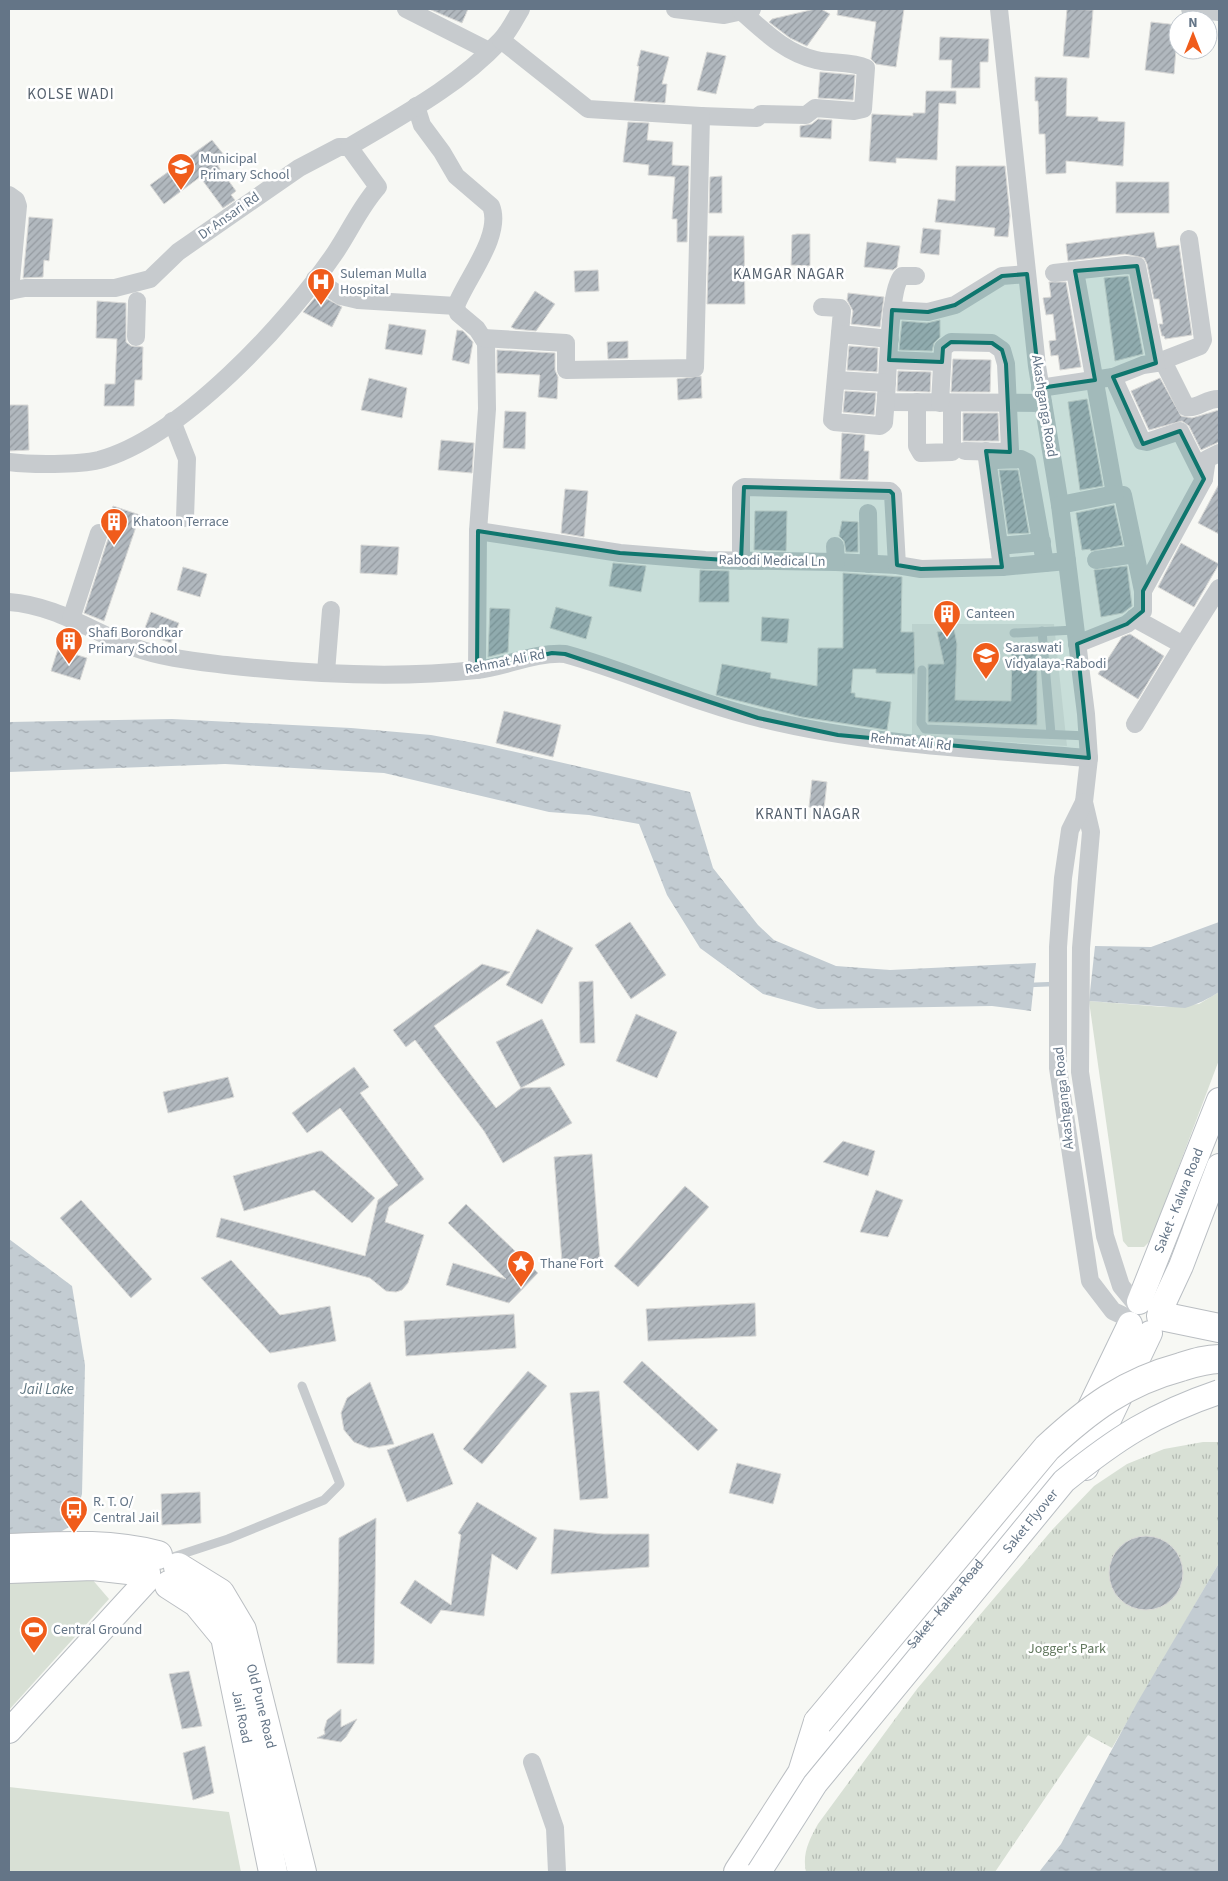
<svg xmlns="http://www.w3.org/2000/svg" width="1228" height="1881" viewBox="0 0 1228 1881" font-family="'Source Sans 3',sans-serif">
	<defs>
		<pattern id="park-tufts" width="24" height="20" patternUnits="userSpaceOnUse" patternTransform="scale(1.25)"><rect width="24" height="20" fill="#d8e0d5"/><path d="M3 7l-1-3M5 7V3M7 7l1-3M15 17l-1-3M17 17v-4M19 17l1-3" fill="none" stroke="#b3bab2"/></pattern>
		<pattern id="water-ripples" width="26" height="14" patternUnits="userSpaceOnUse" patternTransform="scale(1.25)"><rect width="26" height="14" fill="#c3ccd2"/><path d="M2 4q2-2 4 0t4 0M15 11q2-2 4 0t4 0" fill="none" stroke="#a2aab0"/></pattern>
		<pattern id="building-hatch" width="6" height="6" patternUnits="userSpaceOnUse" patternTransform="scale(1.25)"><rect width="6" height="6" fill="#b1b8be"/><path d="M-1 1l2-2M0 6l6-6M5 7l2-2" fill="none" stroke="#949aa0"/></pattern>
	</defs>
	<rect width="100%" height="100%" fill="#f7f8f4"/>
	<path fill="#e8e9e7" d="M912,624H1054L1067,746L912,736Z"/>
	<g fill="#d8e0d5">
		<path d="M1219,992V1060L1151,1240L1144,1247H1128L1123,1241L1089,1001L1164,1007L1199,1004Z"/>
		<path d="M91,1578L109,1599L9,1710V1581Z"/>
		<path d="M9,1787L229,1812L241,1872H9Z"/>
	</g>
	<path fill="url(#park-tufts)" d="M1203,1442H1219V1563L1112,1748L1088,1735L995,1872H806C802,1854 809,1840 818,1824L917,1689L1052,1530L1094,1486L1127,1464L1164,1449Z"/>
	<g fill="url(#water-ripples)">
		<path d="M172,719L351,728L431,735L485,745L690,792L713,868L758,925L774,940L836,966L890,970L1036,963L1031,1011L992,1006L818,1009L763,994L700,948L667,895L639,824L589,815L549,812L384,773L225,764L9,772V722Z"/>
		<path d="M1219,922V992C1208,999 1198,1004 1185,1008L1089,1001L1095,946L1151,947Z"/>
		<path d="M9,1239L72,1286L85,1365L82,1494L73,1525L51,1537L9,1539Z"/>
		<path d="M1219,1563V1872H1039L1061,1844L1137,1703Z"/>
	</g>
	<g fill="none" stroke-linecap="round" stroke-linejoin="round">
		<path stroke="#c3ccd2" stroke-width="4.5" d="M1029,985L1054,984"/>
	</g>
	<g fill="url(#building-hatch)" stroke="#d9d9d7">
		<path d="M429,9H468L462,23Z"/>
		<path d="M815,9H821L830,14L807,46L790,38L769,22L772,19Z"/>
		<path d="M838,9H904L896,67L876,64L871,59L876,22L837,15Z"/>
		<path d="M1067,9L1093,10L1089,58L1063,56Z"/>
		<path d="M1151,22L1178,25L1174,74L1145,70Z"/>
		<path d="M940,37L989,39L988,62H980V88H951L952,60H939Z"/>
		<path d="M641,50L669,57L662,84H667L665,103L634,101L639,66H637Z"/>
		<path d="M707,52L726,56L716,94L697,90Z"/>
		<path d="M820,72L855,75L853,100L818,98Z"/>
		<path d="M1035,77L1067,78L1066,116L1098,117V121L1125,122L1123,166L1066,161V173L1046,174L1045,134H1039L1038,101H1035Z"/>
		<path d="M926,91H956V104L939,103L937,160L896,158V163L869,161L872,114L913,116V113H925Z"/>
		<path d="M818,119L832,120L831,139L800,137V126L812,124Z"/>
		<path d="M628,122L649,123L647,140L673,142L672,165L689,166L687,242H677V219H672L675,177L648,175L649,165L623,162Z"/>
		<path d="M212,140L224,155L219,159L223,163L218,166L236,191L231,195L235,200L223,208L200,177L164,204L150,185Z"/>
		<path d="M956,166H1005L1010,216L1008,237L994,236L995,228L935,222L938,199L955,201Z"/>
		<path d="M722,176V213H709L710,177Z"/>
		<rect x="1116" y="182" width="53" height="31"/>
		<path d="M29,217L53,219L49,261L44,260L43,277L23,278Z"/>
		<path d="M923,228L941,230L939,255L920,253Z"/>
		<path d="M1154,232L1157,248L1179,245L1192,335L1165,339L1164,336H1162L1159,324H1163L1159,299H1154L1147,264L1144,258L1125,254L1068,261L1066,244Z"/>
		<path d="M797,234H810V266L791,265L792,235Z"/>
		<path d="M709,236H744L745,304H707Z"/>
		<path d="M867,242L900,246L897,267L893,270L864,267Z"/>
		<path d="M598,270L599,291L575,292L574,271Z"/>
		<path d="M1128,276L1143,354L1115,361L1104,278Z"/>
		<path d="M1049,282H1066L1081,367L1060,370L1058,355L1051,356L1049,341L1056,340L1053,314L1046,315L1043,298L1051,297Z"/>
		<path d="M535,291L555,304L536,331L515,329L511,327Z"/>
		<path d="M848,293L884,297L880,327L851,324L853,311L847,300Z"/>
		<path d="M318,294L342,307L332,327L303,312Z"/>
		<path d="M97,301L126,303V342L131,346L143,347L142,380H135L134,406H104L105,384H115L117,339L96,338Z"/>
		<path d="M940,320V337L934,343L932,351L899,350L902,321L927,323Z"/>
		<path d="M389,324L426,330L422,355L385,349Z"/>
		<path d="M457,330L463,331L473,342L469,364L452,360Z"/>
		<path d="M628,341V358L608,359L607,342Z"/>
		<path d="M849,346L878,348L877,372L847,370Z"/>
		<path d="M497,350L555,353V370L558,377L557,399L538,397L540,375L497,373Z"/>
		<path d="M953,359L991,360L990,392H951Z"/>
		<path d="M898,371L931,372L930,392L897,391Z"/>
		<path d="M701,376L702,398L678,400L677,379Z"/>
		<path d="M369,378L407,388L402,418L361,410Z"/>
		<path d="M1160,378L1181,416L1192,418L1219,410V442L1201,450L1189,426L1182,421L1149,430L1131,391Z"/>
		<path d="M845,391L876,393L874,415L843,412Z"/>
		<path d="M1087,399L1103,486L1080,490L1068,402Z"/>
		<path d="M9,405H28L29,450L9,451Z"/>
		<path d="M505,411L526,412L525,449L503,448Z"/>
		<path d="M963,413H998L999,441H963Z"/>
		<path d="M842,433L865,435L864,451H869L868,480L840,479Z"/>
		<path d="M441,440L474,443L472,473L438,470Z"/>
		<path d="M999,470H1018L1029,533L1008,534Z"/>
		<path d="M1219,484V534L1198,523Z"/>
		<path d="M565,489L588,491L584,537L561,533Z"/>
		<path d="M1114,505L1123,545L1091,551L1090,549L1082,550L1076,513Z"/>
		<path d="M113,506L140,515L104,621L84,613L109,536L106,525Z"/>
		<path d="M755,511H787L786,551L754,550Z"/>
		<path d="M842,521L858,522V552H846L844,541L839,536Z"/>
		<path d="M1181,543L1219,564L1194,607L1158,587Z"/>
		<path d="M361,545L399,547L397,575L360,573Z"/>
		<path d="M613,563L646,566L641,592L609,586Z"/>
		<path d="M1127,566L1132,606L1123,613L1101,617L1094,570Z"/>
		<path d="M183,567L207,574L200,597L177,590Z"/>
		<path d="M700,570L729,571V602H699Z"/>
		<path d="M843,573L902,577L901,632H914L915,674L876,673V669H853L851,693H855V697L891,702L887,730L802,717L716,695L722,664L771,673L770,678L817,686L818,648H843Z"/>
		<path d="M556,607L592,617L586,639L550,628Z"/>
		<path d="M490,608L510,609L508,652L488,657Z"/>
		<path d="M151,612L179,623L171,643L143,633Z"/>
		<path d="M762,617L789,619L787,643L761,641Z"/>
		<path d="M954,629L957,644L955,700L1011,701L1012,645H1037V725L928,722V664H944L937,632Z"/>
		<path d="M1130,634L1164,656L1138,699L1098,674L1122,637Z"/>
		<path d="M58,649L87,658L80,680L51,671Z"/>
		<path d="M504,711L561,725L553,757L496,743Z"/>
		<path d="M812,780L827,782L824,809L809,807Z"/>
		<path d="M630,922L666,975L631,999L595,945Z"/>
		<path d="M537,929L573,948L542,1004L506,985Z"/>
		<path d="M482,964L510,972L434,1026L496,1108L521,1088L550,1087L572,1123L503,1163L484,1131L415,1040L406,1047L393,1030Z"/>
		<path d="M593,981L595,1043H580L579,982Z"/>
		<path d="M636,1014L677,1032L657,1078L616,1061Z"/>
		<path d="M542,1019L565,1065L521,1088L496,1042Z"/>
		<path d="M354,1067L369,1087L360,1093L424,1179L389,1207L385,1222L424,1235L408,1283L402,1290L396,1292L386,1291L370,1278L216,1237L221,1218L365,1256L378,1200L398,1185L340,1108L307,1133L292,1113Z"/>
		<path d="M228,1077L234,1097L168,1113L163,1092Z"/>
		<path d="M843,1141L875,1151L868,1176L823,1162Z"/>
		<path d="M319,1151H322L375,1198L352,1223L314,1190L244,1211L233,1176Z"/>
		<path d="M592,1154L600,1259L562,1262L554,1157Z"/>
		<path d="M685,1186L709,1207L638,1287L614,1266Z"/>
		<path d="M876,1190L903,1200L888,1237L860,1232Z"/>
		<path d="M81,1200L152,1279L131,1298L60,1218Z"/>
		<path d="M466,1204L538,1273L509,1303L446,1285L453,1263L506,1279L448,1223Z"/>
		<path d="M231,1260L280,1315L330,1306L336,1341L270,1353L201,1278Z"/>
		<path d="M755,1303L756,1336L648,1341L646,1309Z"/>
		<path d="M514,1314L516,1348L406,1356L404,1321Z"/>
		<path d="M642,1361L718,1430L698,1451L623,1382Z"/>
		<path d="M528,1371L547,1386L482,1464L463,1449Z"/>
		<path d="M370,1382L394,1444L369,1448L354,1442L344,1430L341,1413L347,1398Z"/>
		<path d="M599,1391L608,1498L580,1500L570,1393Z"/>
		<path d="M433,1433L453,1484L407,1502L387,1450Z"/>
		<path d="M737,1463L781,1474L773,1504L729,1493Z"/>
		<path d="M200,1492L201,1523L162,1525L161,1494Z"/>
		<path d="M477,1502L537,1538L517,1570L492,1554L484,1616L441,1610L431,1624L400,1603L415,1580L451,1605L461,1535L458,1533Z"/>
		<path d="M376,1518L374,1664L337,1663L339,1538Z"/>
		<path d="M554,1529L603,1534H649V1567L551,1574Z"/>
		<circle cx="1146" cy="1573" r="37"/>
		<path d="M189,1671L202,1726L182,1729L169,1674Z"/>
		<path d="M341,1709V1727L357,1719L346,1737L341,1742L317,1738L325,1734L324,1730L327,1720Z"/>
		<path d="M205,1746L214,1793L193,1800L183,1753Z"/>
	</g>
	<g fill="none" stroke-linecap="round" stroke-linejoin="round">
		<defs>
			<g id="secondary">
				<path id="s1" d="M1139,1302L1219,1100"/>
				<path d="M1160,1311L1181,1266L1219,1166"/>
				<path d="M1086,1468L1150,1333"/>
				<path d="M9,1731L149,1578"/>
				<path id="s2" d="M803,1772L857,1711L1063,1463L1130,1324"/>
			</g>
			<g id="primary">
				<path d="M1161,1316L1219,1328"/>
				<path d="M9,1548C61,1546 106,1542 158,1555"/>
				<path id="s3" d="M178,1567L220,1593L242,1630L302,1872"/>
				<path d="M9,1569L93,1566L146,1572"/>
				<path id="s4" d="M169,1585L197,1603L225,1637L273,1872"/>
				<path d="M738,1872L802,1773L818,1722"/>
			</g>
		</defs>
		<use href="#secondary" stroke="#b9bec3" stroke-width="26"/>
		<use href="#primary" stroke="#babec2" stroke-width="30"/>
		<g stroke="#c7cbce" stroke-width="9">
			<path d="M1042,631L1051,734"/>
			<path d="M1014,633L1075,630"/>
			<path d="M922,670L921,723L925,729L1088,736"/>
			<path d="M173,1557L228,1539L324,1500L340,1484L302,1386"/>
		</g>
		<g stroke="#c7cbce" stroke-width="18">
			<path d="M406,9L489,51"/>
			<path d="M675,9L724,15L752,9"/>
			<path d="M999,9L1037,366L1060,505L1086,714L1089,758L1084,802L1091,832L1081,948L1080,1072L1105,1236L1121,1286L1135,1303"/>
			<path d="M1190,9L1219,12"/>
			<path d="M416,106L422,125L442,152L456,176L491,206C503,235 466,279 456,306L458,313L477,329L486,343L487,409L478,531L477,670"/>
			<path d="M701,116L757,118L761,114L806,115L815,108L854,111L863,109L866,68C851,61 832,64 816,60C785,53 764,31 741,11"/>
			<path d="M9,195L16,200L18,206L10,291"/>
			<path d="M1075,271L1115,494L1123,495L1143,591V611L1127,624L1077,644"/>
			<path d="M916,276H902C889,287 888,376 886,397L889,402L1043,403"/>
			<path d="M315,279L341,296L358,300L456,306"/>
			<path d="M9,291L25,288H115L150,279L178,252L299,168L339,147H349C401,116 458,86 500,41C509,32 515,19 521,9"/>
			<path d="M822,307L840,308L842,311L832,420L834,422L880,426L884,423L886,397"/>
			<path d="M892,310L928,312L955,305L1002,276L1027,274"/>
			<path d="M840,334L890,339"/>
			<path d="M136,337L137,301"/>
			<path d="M483,338L566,343V370L695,368L701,116L588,109L501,40"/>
			<path d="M889,360L942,362"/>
			<path d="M1163,361L1186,407C1198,409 1207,398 1219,399"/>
			<path d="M1156,363L1200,346L1203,340L1189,239"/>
			<path d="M1113,377L1142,441L1147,442L1180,431L1204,479"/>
			<path d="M836,380L887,383"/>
			<path d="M1040,388L1113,377L1143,365L1156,363L1137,266L1126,265L1054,273"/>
			<path d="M917,402V446L921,453L952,452V403"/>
			<path d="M940,403L943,348L951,342L992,343L1002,350L1006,364L1010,450L1006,452L965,451"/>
			<path d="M172,421L187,459L185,518"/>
			<path d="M986,451L1002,567"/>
			<path d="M996,460L1021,459L1027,462L1045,563"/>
			<path d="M9,462C31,465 78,465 99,460C181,438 288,322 335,253C350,231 360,207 378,187L349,147"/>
			<path d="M1060,505L1115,494"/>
			<path d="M868,513L869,564"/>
			<path d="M478,531L620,553L705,560L836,562L897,565L921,569L1002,567L1067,561"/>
			<path d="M835,546L836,562"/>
			<path d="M999,546L1042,542"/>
			<path d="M1096,560L1135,554"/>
			<path d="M741,561V489L744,487L890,491L893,494L897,565"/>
			<path d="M1143,591L1204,479L1207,459L1219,453"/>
			<path d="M9,602C54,605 91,631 133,647C163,658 194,661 226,665C307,674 394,679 476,670C506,667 534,652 565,654C631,672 692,702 759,718C867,745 979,749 1089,758"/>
			<path d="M1134,618L1183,645L1219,588"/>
			<path d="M71,619L99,533"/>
			<path d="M326,672L331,610"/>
			<path d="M1135,724L1183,645"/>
			<path d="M1084,802L1070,830L1063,878L1058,947V1068L1090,1281L1113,1311L1128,1318"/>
			<path d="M532,1762L555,1828L557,1872"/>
		</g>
		<use href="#secondary" stroke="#fff" stroke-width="24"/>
		<use href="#primary" stroke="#fff" stroke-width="28"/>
		<defs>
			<g id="secondary-bridge">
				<path id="s5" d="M759,1872L815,1784L1064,1481C1117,1438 1154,1414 1219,1392"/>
			</g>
			<path id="primary-bridge" d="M818,1722L1047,1448C1089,1409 1125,1382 1181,1367C1194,1363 1206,1359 1219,1359"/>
		</defs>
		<use href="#secondary-bridge" stroke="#b9bec3" stroke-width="26" stroke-linecap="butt"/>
		<use href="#primary-bridge" stroke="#babec2" stroke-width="30" stroke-linecap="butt"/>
		<use href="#secondary-bridge" stroke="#fff" stroke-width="24"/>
		<use href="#primary-bridge" stroke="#fff" stroke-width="28"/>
	</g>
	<path fill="#0f766e" fill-opacity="0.2" stroke="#0f766e" stroke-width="4" stroke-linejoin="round" d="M1137,266L1156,363L1113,377L1143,444L1180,431L1204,479L1143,591V611L1127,624L1077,644L1089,758L838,735L758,718L565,654L552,653L477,670L478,531L620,553L741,561L744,487L890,491L893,494L897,565L921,569L1002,567L986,451L1010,452L1006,364L1002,350L992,343L951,342L943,348L942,362L889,360L892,310L928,312L955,305L1002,276L1027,274L1040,388L1095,380L1075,271Z"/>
	<defs>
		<symbol id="school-pin" viewBox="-11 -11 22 30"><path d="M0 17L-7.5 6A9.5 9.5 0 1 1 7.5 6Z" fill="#f05c1b" stroke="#fff"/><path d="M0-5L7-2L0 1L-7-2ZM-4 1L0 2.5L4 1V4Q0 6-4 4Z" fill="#fff"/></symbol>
		<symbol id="hospital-pin" viewBox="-11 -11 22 30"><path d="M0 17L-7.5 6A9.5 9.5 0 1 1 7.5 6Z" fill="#f05c1b" stroke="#fff"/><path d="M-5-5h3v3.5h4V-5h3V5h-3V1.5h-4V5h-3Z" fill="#fff"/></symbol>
		<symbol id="building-pin" viewBox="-11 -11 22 30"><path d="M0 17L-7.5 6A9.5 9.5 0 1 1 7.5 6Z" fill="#f05c1b" stroke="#fff"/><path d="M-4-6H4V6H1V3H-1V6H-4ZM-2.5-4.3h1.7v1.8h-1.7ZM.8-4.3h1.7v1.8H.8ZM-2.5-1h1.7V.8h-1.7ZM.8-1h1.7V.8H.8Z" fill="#fff"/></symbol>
		<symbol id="sight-pin" viewBox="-11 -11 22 30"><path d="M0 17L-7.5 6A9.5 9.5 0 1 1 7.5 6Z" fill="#f05c1b" stroke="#fff"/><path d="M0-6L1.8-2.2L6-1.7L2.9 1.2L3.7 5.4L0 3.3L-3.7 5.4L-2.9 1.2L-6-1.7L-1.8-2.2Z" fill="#fff"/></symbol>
		<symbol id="bus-pin" viewBox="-11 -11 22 30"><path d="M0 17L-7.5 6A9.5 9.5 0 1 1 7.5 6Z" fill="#f05c1b" stroke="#fff"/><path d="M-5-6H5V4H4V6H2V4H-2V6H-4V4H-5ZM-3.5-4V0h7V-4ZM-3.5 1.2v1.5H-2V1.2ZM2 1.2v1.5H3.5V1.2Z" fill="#fff"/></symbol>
		<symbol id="stadium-pin" viewBox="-11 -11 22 30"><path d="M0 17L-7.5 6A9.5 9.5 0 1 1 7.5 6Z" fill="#f05c1b" stroke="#fff"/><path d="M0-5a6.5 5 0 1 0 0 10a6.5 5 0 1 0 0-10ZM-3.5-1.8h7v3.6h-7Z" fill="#fff"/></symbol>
	</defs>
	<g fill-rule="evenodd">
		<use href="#school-pin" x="165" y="151" width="32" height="43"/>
		<use href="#hospital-pin" x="305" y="266" width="32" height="43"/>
		<use href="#building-pin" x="98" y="506" width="32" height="43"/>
		<use href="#building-pin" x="931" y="598" width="32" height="43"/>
		<use href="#building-pin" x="53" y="625" width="32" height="43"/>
		<use href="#school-pin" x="970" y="640" width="32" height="43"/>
		<use href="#sight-pin" x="505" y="1248" width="32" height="43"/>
		<use href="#bus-pin" x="58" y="1494" width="32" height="43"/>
		<use href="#stadium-pin" x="18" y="1614" width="32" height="43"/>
	</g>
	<g text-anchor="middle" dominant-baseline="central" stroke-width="5" stroke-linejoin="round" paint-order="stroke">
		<g font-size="14" fill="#647587" stroke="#fff" text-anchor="start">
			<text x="200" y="159">Municipal<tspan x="200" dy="16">Primary School</tspan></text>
			<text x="340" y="274">Suleman Mulla<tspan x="340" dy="16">Hospital</tspan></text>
			<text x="133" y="522">Khatoon Terrace</text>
			<text x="966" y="614">Canteen</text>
			<text x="88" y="633">Shafi Borondkar<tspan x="88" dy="16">Primary School</tspan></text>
			<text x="1005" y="648">Saraswati<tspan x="1005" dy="16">Vidyalaya-Rabodi</tspan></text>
			<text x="540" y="1264">Thane Fort</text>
			<text x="93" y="1502">R. T. O/<tspan x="93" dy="16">Central Jail</tspan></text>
			<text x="53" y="1630">Central Ground</text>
		</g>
		<g font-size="14" fill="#647587" stroke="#fff">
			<text transform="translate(229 216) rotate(-35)">Dr Ansari Rd</text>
			<text transform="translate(1044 406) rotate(81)">Akashganga Road</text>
			<text transform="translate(772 561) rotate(1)">Rabodi Medical Ln</text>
			<text transform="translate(505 662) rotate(-11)">Rehmat Ali Rd</text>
			<text transform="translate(911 742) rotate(6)">Rehmat Ali Rd</text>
			<text transform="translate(1064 1098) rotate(-96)">Akashganga Road</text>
			<text stroke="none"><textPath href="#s1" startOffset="109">Saket - Kalwa Road</textPath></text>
			<text stroke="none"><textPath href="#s5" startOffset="444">Saket Flyover</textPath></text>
			<text stroke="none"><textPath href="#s2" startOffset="220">Saket - Kalwa Road</textPath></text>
			<text stroke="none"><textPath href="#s3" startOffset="171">Old Pune Road</textPath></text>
			<text stroke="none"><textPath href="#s4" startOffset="159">Jail Road</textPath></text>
		</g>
		<g font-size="14" fill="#63795f" stroke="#fff">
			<text x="1067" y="1649">Jogger's Park</text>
		</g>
		<g font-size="15" letter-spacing="1" fill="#535f6c" stroke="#fff">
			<text x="71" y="94">KOLSE WADI</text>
			<text x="789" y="274">KAMGAR NAGAR</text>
			<text x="808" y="814">KRANTI NAGAR</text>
		</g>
		<g font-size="15" font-style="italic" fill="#607783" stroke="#fff">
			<text x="47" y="1389">Jail Lake</text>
		</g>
	</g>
	<rect width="1228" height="1881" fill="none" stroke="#647587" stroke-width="20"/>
	<g transform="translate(1193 35)"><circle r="24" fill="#ffffff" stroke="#c1c8cf"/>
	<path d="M0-4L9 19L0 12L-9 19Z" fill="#f05c1b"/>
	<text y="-8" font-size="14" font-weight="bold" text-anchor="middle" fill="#647587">N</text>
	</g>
</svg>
